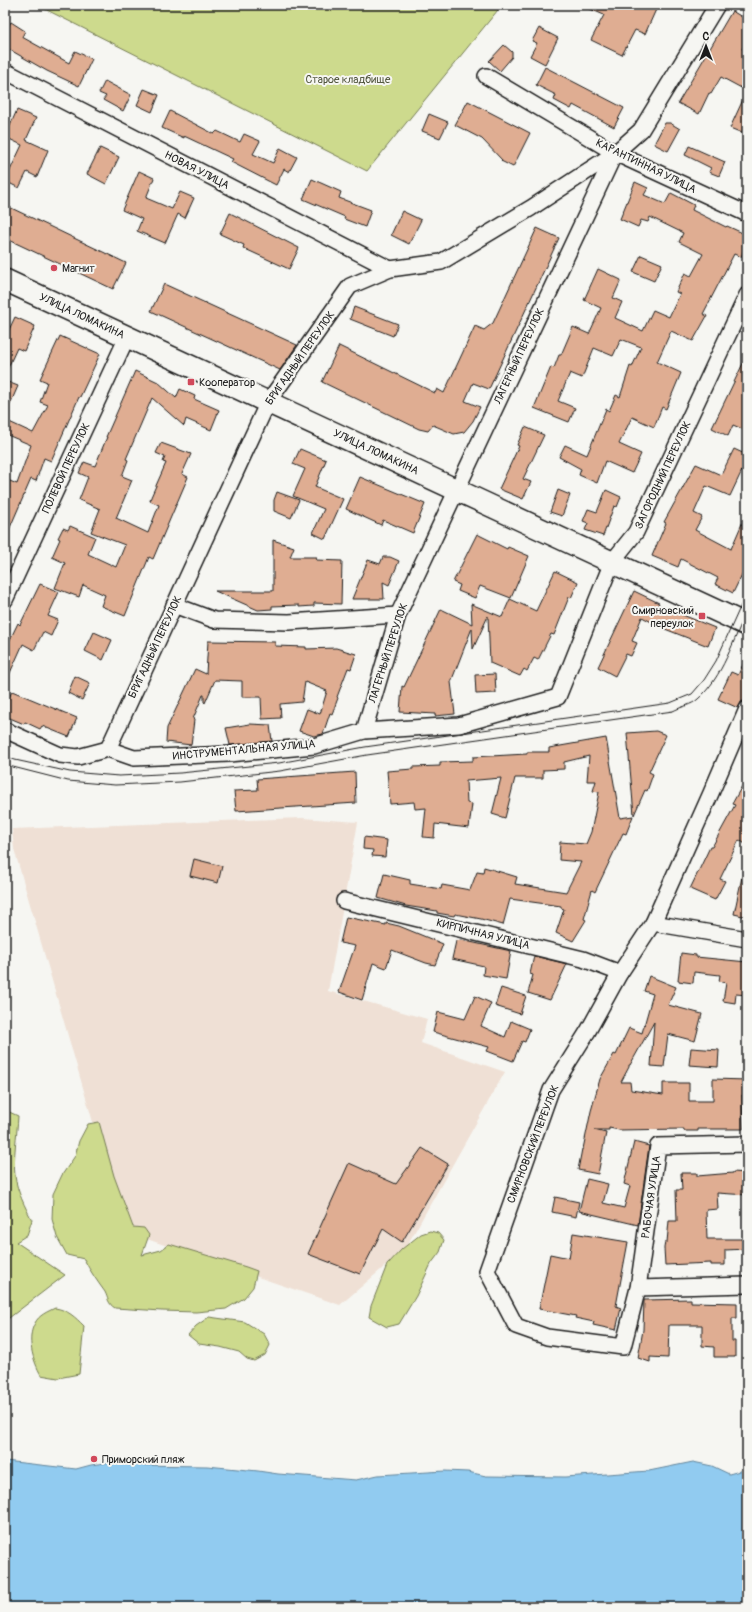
<svg xmlns="http://www.w3.org/2000/svg" width="752" height="1612" viewBox="0 0 752 1612" font-family="Pangolin,sans-serif">
	<rect width="100%" height="100%" fill="#f6f6f2"/>
	<filter id="ink" filterUnits="userSpaceOnUse"><feTurbulence type="fractalNoise" baseFrequency=".025" numOctaves="2"/><feDisplacementMap in="SourceGraphic" scale="8" xChannelSelector="R" yChannelSelector="G"/><feConvolveMatrix kernelMatrix="1 2 1 2 8 2 1 2 1" color-interpolation-filters="sRGB"/></filter>
	<g filter="url(#ink)">
		<path fill="#efe0d5" d="M302,818L358,822L328,991L427,1019L421,1043L505,1072L405,1249L340,1305L138,1236L110,1181L14,849L12,829Z"/>
		<g fill="#cdda8d" stroke="#747b54">
			<path d="M37,5H502L367,171Z"/>
			<path d="M5,1110L18,1116C17,1136 13,1156 15,1176C17,1191 25,1207 32,1220L27,1235L16,1242L65,1275L5,1321Z"/>
			<path d="M99,1122L114,1176L133,1227L144,1228L149,1235L142,1255L161,1250L169,1244L246,1267L257,1271L253,1287L244,1298L226,1309L196,1312L162,1311L115,1308C108,1304 108,1298 105,1292C97,1281 90,1271 84,1259L67,1255L57,1237L52,1219L53,1194L62,1175L75,1156L79,1141L88,1124Z"/>
			<path d="M430,1231L438,1233L444,1240L440,1252L431,1264L416,1296L399,1324L387,1327L369,1317L371,1306L387,1265L402,1249L421,1234Z"/>
			<path d="M55,1308C68,1310 75,1317 84,1326L79,1374L58,1378L41,1375C33,1361 26,1338 35,1323C39,1315 47,1312 55,1308Z"/>
			<path d="M209,1317L245,1322L264,1334L270,1345L265,1355L254,1361L247,1359L239,1352L220,1347L199,1344L188,1335L196,1326Z"/>
		</g>
		<path fill="#91cbf0" stroke="#62859b" d="M5,1461L76,1469L91,1465L112,1462L131,1465L207,1466L258,1471L278,1474L356,1480L378,1475L445,1471L468,1472L486,1476L565,1477L649,1471L693,1462L712,1466L729,1474L747,1469V1607H5Z"/>
		<g fill="#dfad92" stroke="#1c1c1c">
			<path d="M581,5H658L645,34L635,30L622,55L591,40L604,15Z"/>
			<path d="M732,11L747,20V41L742,49L747,52V135L730,128L747,91L721,77L711,94L709,93L699,114L678,103Z"/>
			<path d="M11,22L25,31L22,37L69,63L75,51L92,59L79,86L47,71L5,47V31Z"/>
			<path d="M539,28L558,38L545,64L530,56L537,43L532,41Z"/>
			<path d="M504,45L512,52V57L500,71L489,61Z"/>
			<path d="M545,67L624,108L614,127L573,105L571,109L554,100L556,95L536,85Z"/>
			<path d="M105,81L131,95L123,111L103,100L106,96L99,93Z"/>
			<path d="M144,89L159,95L152,112L137,105Z"/>
			<path d="M468,101L530,133L513,167L501,161L502,160L482,139L455,125Z"/>
			<path d="M17,110L36,118L26,140L48,150L37,177L27,172L19,188L5,181L22,145L5,137Z"/>
			<path d="M170,111L214,134L217,131L240,142L244,134L260,141L253,154L273,163L280,148L297,157L289,172L284,169L276,185L231,162L233,159L184,136V138L162,128Z"/>
			<path d="M429,114L448,122L440,138L422,131Z"/>
			<path d="M665,123H670L680,129L668,151L654,144Z"/>
			<path d="M689,146L725,162L719,176L709,172L711,168L685,155Z"/>
			<path d="M100,148L119,157L106,184L87,174Z"/>
			<path d="M139,171L154,178L146,198L172,209L180,192L194,198L185,218L178,214L165,243L137,231L142,219L122,210Z"/>
			<path d="M312,179L341,192L339,198L371,210L365,227L344,219L345,217L303,199Z"/>
			<path d="M635,182L648,188L644,195L665,204L671,193L694,205L692,210L726,227L727,226L747,235V242L741,257L734,254L703,314L707,316L693,341L671,331L657,362L681,373L666,409L662,407L654,427L632,417L619,444L641,454L632,473L605,461L597,483L579,475L581,469L559,457L565,445L587,455L606,409L609,411L616,395L620,397L630,366L632,367L641,347L621,339L613,356L594,348L582,378L570,373L558,401L575,408L569,422L534,408L551,367L554,368L559,355H561L573,327L589,334L601,308L584,300L598,269L621,280L613,298L622,302L615,318L643,331L653,310L669,317L680,294L676,292L685,273L691,276L703,254L679,242L683,233L650,217L648,222L641,220L638,227L620,219Z"/>
			<path d="M5,205L126,263L113,289L5,238Z"/>
			<path d="M402,211L421,220L409,244L391,235Z"/>
			<path d="M230,213L299,248L289,269L243,248L244,245L220,234Z"/>
			<path d="M537,228L559,238L489,389L473,383L465,401L480,407L473,421L464,432L454,434L433,425L428,431L419,429L322,382L339,346L435,393L437,389L444,393L475,326L484,330L493,323Z"/>
			<path d="M641,255L662,264L654,281L633,272Z"/>
			<path d="M164,284L297,345L280,370L151,311Z"/>
			<path d="M354,307L398,324L393,336L350,319Z"/>
			<path d="M15,317L35,326L24,351L17,348L5,374V338Z"/>
			<path d="M60,336L100,354L80,397H79L51,461L44,458L36,481L31,479L5,539V479L17,484L31,445L5,434V420L33,433L48,405L40,402L47,382L40,379Z"/>
			<path d="M747,355V431L733,425L728,436L712,428Z"/>
			<path d="M135,371L158,382L176,398L180,389L195,396L194,399L219,410L211,430L186,419L184,426L152,398L126,459L128,460L122,476L132,480L116,518L148,533L159,505L150,501L151,497L166,463L163,462L165,457L156,453L161,443L191,454L182,474L188,477L153,559L149,557L125,616L101,606L105,595L83,585L79,597L55,588L65,563L52,557L60,539L58,538L63,528L68,530L70,526L95,537L88,554L116,567L125,545L91,532L100,509L79,500L88,477L79,473L84,462L95,466L107,437H106Z"/>
			<path d="M5,381L18,386L5,416Z"/>
			<path d="M525,427L544,435L523,479L531,482L523,499L499,489L519,446L517,445Z"/>
			<path d="M300,449L326,460L315,487L343,499L325,539L313,533L324,509L293,496L305,469L293,464Z"/>
			<path d="M734,449L747,455V460L730,496L706,486L694,513L702,517L695,530L731,549L747,512V564L733,593L715,584L718,578L681,559L678,567L652,556L666,523L664,522L696,464L721,475Z"/>
			<path d="M360,477L425,504L413,533L383,520L381,525L346,509Z"/>
			<path d="M558,490L570,495L562,516L550,512Z"/>
			<path d="M606,490L621,497L617,507L614,506L603,536L585,530L588,523L583,521L588,509L597,512Z"/>
			<path d="M277,492L299,500L291,518L274,511V500Z"/>
			<path d="M477,534L507,549L508,547L529,556L511,598L480,586L475,598L458,591L460,585L453,582Z"/>
			<path d="M273,540L294,547L290,557H317L316,560L342,561L341,604L314,603V606L299,607V605L272,606V609L258,610L215,591H273Z"/>
			<path d="M383,557H390L399,561L389,585L383,582L384,599H352L368,560L380,564Z"/>
			<path d="M555,571L578,582L571,598L569,597L554,635L551,634L538,660L534,658L527,671L524,669L520,676L490,663L488,616L473,649L472,628L451,682L455,714L435,716V714L400,712L402,686L404,687L441,609L472,624L471,604L502,617L510,599L536,611Z"/>
			<path d="M40,584L59,592L48,616L58,620L51,636L43,632L34,650L23,644L5,684V650L18,623L20,625Z"/>
			<path d="M634,591L659,603L658,605L715,628L708,646L665,629L642,617L632,641L637,643L631,656L626,654L615,676L598,667Z"/>
			<path d="M94,632L112,640L103,660L85,651Z"/>
			<path d="M208,641L275,642V646L306,647V649L336,648L356,654L351,669L348,668L337,697L338,698L332,714L330,713L323,734L314,736L299,731L307,709L320,714L327,691L305,682L302,702L280,704L281,718L262,719L261,697H242V681L215,680L205,703L204,702V695H203L193,719L194,720L191,745L166,742L167,728L195,669L206,674Z"/>
			<path d="M747,656V699L741,702L738,708L718,699L731,672L738,675Z"/>
			<path d="M495,674L496,693L476,694L475,675Z"/>
			<path d="M75,676L90,683L82,700L68,693Z"/>
			<path d="M12,691L77,718L69,737L42,726L40,729L25,722L24,724L5,716V707Z"/>
			<path d="M250,724L270,725L272,741L230,745L226,728Z"/>
			<path d="M656,731L666,735L649,772L653,774L647,791L645,790L634,815L627,733Z"/>
			<path d="M606,738L620,818L633,816L626,834L623,833L595,892L592,890L584,919L586,920L573,941L556,933L564,909L561,908V906L510,899L503,925L481,919L455,914L454,916L437,913V911L406,906L378,898L384,874L410,880V884L441,889L442,885L470,890L477,872L483,873L484,867L517,877L515,884L566,892L581,862L559,860L560,842L586,844L591,832L599,792L593,791L596,781H587L589,756L564,762V769L543,770V778H515L505,818L492,814L501,778L466,781L467,803L472,804L469,828L435,824L434,838L423,837L426,808L415,809L414,802L390,804L387,771L413,769V767L440,766V762L473,761V757L527,754V752H549V748Z"/>
			<path d="M355,772L356,803L236,811L234,791L258,790L257,779Z"/>
			<path d="M747,777V845L739,840L720,879L725,881L715,900L690,889L710,847H712L735,805L732,804Z"/>
			<path d="M364,837L387,840L385,857L372,856L373,850L363,849Z"/>
			<path d="M194,859L222,866L218,883L190,876Z"/>
			<path d="M742,877H747V917L734,914Z"/>
			<path d="M346,917L386,925V923L399,926L443,944L435,965L426,963L392,950L386,968L373,963L362,1000L339,992L355,946L340,943Z"/>
			<path d="M461,940L511,951L506,979L483,975L484,966L452,959L456,941Z"/>
			<path d="M681,953L696,955V957L747,962V995L736,994L735,1003L723,1001L726,983L719,981L720,975L694,972L693,983L678,981Z"/>
			<path d="M534,956L567,964L550,1000L528,993L533,975L530,974Z"/>
			<path d="M649,976L676,987L668,1005L702,1014L695,1041L668,1034L664,1067L651,1066L654,1022L630,1065H629V1067L621,1082H630L631,1090L663,1095V1083H689V1101H713V1079L747,1080V1095H742L743,1129H698V1131H684V1129L619,1130L609,1128V1130H594L606,1133L598,1174L578,1170L582,1149H583L591,1111L600,1079L614,1054L616,1055L629,1028L642,1033L653,994L644,991Z"/>
			<path d="M501,988L526,996L520,1014L495,1006Z"/>
			<path d="M475,996L491,1003L481,1026L505,1037L511,1021L530,1029L525,1042L522,1041L513,1061L487,1051L489,1047L433,1032L438,1012L465,1019Z"/>
			<path d="M691,1048L719,1050L718,1067L689,1065Z"/>
			<path d="M634,1142L649,1146L638,1225L579,1211L587,1179L608,1184L603,1203L624,1208L630,1186L624,1184Z"/>
			<path d="M422,1148L448,1164L402,1242L383,1229L360,1274L308,1254L349,1163L396,1184Z"/>
			<path d="M733,1172L747,1173V1195L717,1193L718,1209L706,1210L707,1239H747V1249L725,1250V1265H711V1263L665,1265L664,1248L665,1242H667L669,1221H677L676,1190H682L681,1173H697V1176L733,1173Z"/>
			<path d="M555,1197L579,1202L576,1217L552,1212Z"/>
			<path d="M573,1233L628,1242L616,1306L621,1308L616,1330L593,1325L594,1322L575,1318L576,1316L539,1309L550,1254L569,1258Z"/>
			<path d="M691,1299V1302L737,1303V1318H732V1341H735V1357H714V1347L702,1346V1325H669L668,1358L650,1357V1362L638,1358L643,1330L644,1300Z"/>
		</g>
		<g fill="none" stroke-linecap="round" stroke-linejoin="round">
			<defs>
				<g id="minor">
					<path d="M5,71L390,269"/>
					<path d="M486,76L615,153L747,214"/>
					<path d="M5,600L127,337"/>
					<path d="M174,605L214,620L289,622L398,615"/>
					<path d="M747,709L711,793L653,923L620,973L588,1031L551,1090L487,1271L516,1326L547,1337L623,1347L638,1288L658,1146L747,1144"/>
					<path d="M5,730L60,755L78,757L108,749L134,758L229,754L314,746L364,731L459,725L558,697L612,562L636,532L747,295"/>
					<path d="M364,731L398,615L615,153L641,130L717,5"/>
					<path d="M108,749L268,402L350,286L390,269L441,262L531,208L615,153"/>
					<path d="M344,901L583,959L620,973"/>
					<path d="M653,923L747,939"/>
					<path d="M638,1288L747,1285"/>
				</g>
				<path id="secondary" d="M5,280L747,625"/>
			</defs>
			<use href="#minor" stroke="#1c1c1c" stroke-width="18"/>
			<use href="#secondary" stroke="#1c1c1c" stroke-width="24"/>
			<use href="#minor" stroke="#f6f6f2" stroke-width="15"/>
			<use href="#secondary" stroke="#f6f6f2" stroke-width="21"/>
			<g stroke="#1c1c1c" stroke-width="1">
				<path d="M5,756L15,760L70,772L119,776L180,773L279,763L365,747L670,703L692,694L704,680L716,661L747,592"/>
				<path d="M5,765L68,781L115,785L180,782L280,771L367,755L673,711C680,707 692,705 698,699C723,677 733,640 747,611"/>
			</g>
		</g>
	</g>
	<g fill="#d1495b" stroke="#f6f6f2" stroke-width="1.5">
		<circle cx="54" cy="268" r="4"/>
		<rect x="187" y="378" width="8" height="8" rx="2"/>
		<rect x="698" y="612" width="8" height="8" rx="2"/>
		<circle cx="94" cy="1459" r="4"/>
	</g>
	<g text-anchor="middle" dominant-baseline="central" stroke-width="4" stroke-linejoin="round" paint-order="stroke">
		<g font-size="11" fill="#51553e" stroke="#f6f6f2">
			<text x="348" y="79">Старое кладбище</text>
		</g>
		<g font-size="11" fill="#1c1c1c" stroke="#f6f6f2">
			<text transform="translate(646 166) rotate(26)">КАРАНТИННАЯ УЛИЦА</text>
			<text transform="translate(197 170) rotate(27)">НОВАЯ УЛИЦА</text>
			<text transform="translate(82 316) rotate(25)">УЛИЦА ЛОМАКИНА</text>
			<text transform="translate(519 356) rotate(-65)">ЛАГЕРНЫЙ ПЕРЕУЛОК</text>
			<text transform="translate(300 358) rotate(-55)">БРИГАДНЫЙ ПЕРЕУЛОК</text>
			<text transform="translate(376 452) rotate(25)">УЛИЦА ЛОМАКИНА</text>
			<text transform="translate(66 468) rotate(-65)">ПОЛЕВОЙ ПЕРЕУЛОК</text>
			<text transform="translate(663 475) rotate(-65)">ЗАГОРОДНИЙ ПЕРЕУЛОК</text>
			<text transform="translate(155 647) rotate(-65)">БРИГАДНЫЙ ПЕРЕУЛОК</text>
			<text transform="translate(388 653) rotate(-72)">ЛАГЕРНЫЙ ПЕРЕУЛОК</text>
			<text transform="translate(244 750) rotate(-5)">ИНСТРУМЕНТАЛЬНАЯ УЛИЦА</text>
			<text transform="translate(483 934) rotate(14)">КИРПИЧНАЯ УЛИЦА</text>
			<text transform="translate(533 1144) rotate(-69)">СМИРНОВСКИЙ ПЕРЕУЛОК</text>
			<text transform="translate(651 1197) rotate(-82)">РАБОЧАЯ УЛИЦА</text>
		</g>
		<g font-size="11" fill="#1c1c1c" stroke="#f6f6f2" text-anchor="start">
			<text x="62" y="268">Магнит</text>
			<text x="199" y="382">Кооператор</text>
			<text x="694" y="610" text-anchor="end">Смирновский<tspan x="694" dy="13">переулок</tspan></text>
			<text x="102" y="1459">Приморский пляж</text>
		</g>
	</g>
	<rect width="752" height="1612" fill="none" stroke="#f6f6f2" stroke-width="20"/>
	<rect x="10" y="10" width="732" height="1592" fill="none" stroke="#1c1c1c" stroke-width="1.5" filter="url(#ink)"/>
	<g transform="translate(706 46)" stroke="#f6f6f2" stroke-width="3" paint-order="stroke">
	<path d="M0-3L7 15L0 10L-7 15Z" fill="#1c1c1c"/>
	<text y="-6" font-size="11" font-weight="bold" text-anchor="middle" fill="#1c1c1c">С</text>
	</g>
</svg>
